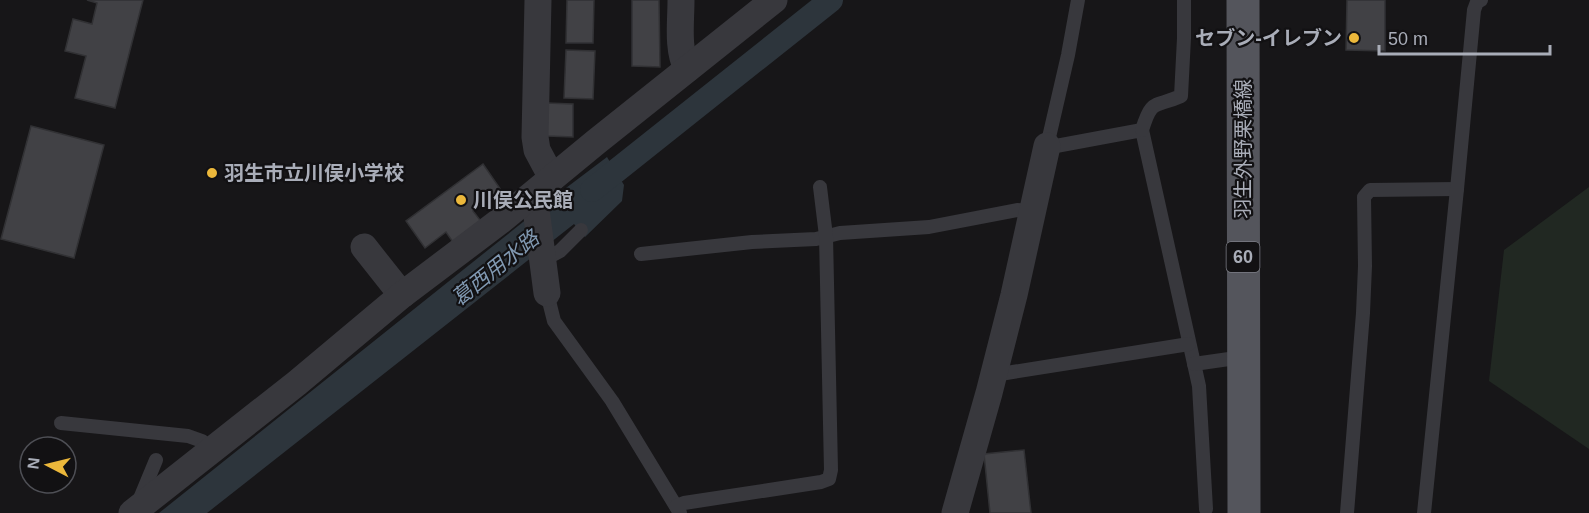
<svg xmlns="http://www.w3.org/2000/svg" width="1589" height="513" viewBox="0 0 1589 513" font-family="Arial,'Noto Sans JP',sans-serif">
	<rect width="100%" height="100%" fill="#171618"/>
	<path fill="#212822" d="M1589,187V449L1489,381L1504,250Z"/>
	<path fill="#2d353c" d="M607,157L624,185L622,201L585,237L574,224L207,513H159L558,194Z"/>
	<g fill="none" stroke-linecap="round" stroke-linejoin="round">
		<path stroke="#2d353c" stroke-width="24" d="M592,190L831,0"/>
	</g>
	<g fill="#414145" stroke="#313134" stroke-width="1.5">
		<path d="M87,0H143L115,108L75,98L86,56L65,51L73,19L92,24L97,3Z"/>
		<path d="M567,0H594L593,43H566Z"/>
		<path d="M632,0H659L660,67L632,66Z"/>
		<path d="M1347,0H1385V51L1346,50Z"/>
		<path d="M566,50L595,51L593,99L564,98Z"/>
		<path d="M547,103L573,104V137L547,136Z"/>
		<path d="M31,126L104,145L74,258L1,239Z"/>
		<path d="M483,164L501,190L473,211L483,224L455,245L446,232L425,248L406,221Z"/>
		<path d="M1024,450L1031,513H990L984,454Z"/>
	</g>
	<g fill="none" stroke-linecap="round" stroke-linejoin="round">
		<g stroke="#38383d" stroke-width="14">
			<path d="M1078,0L1068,55L1047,146H1056L1142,130L1199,386L1206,509"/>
			<path d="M1142,130C1152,98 1154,108 1181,96L1184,38V0"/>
			<path d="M641,254L752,242L816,239L840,233L929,227L1017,210L1033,211"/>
			<path d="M543,260L560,251L581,230"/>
			<path d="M547,293L554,321L612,401L680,513"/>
			<path d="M1194,364L1243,357"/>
			<path d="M994,375L1189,344"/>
			<path d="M61,423L188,436L202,441L212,450"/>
			<path d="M139,501L156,460"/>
			<path d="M676,506L684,503L821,482L829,479L831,470L826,236L820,187"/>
			<path d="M1347,513L1363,313L1365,266L1364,197L1370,190L1457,189"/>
			<path d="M1424,513L1457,189L1474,10L1477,2L1481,0"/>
		</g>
		<g stroke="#38383d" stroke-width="27">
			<path d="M538,0L535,137L537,150L552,178"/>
			<path d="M681,0C681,23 677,48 687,69"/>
			<path d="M534,194L547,293"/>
			<path d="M364,247L402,295"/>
			<path d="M132,513L297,383L402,295L500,221L596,142L774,0"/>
			<path d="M955,513L989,393L1014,295L1047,146"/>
		</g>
		<path stroke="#54555c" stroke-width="33" d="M1243,0L1244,513"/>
	</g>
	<g fill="#ecb83b" stroke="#121113" stroke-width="2">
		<circle cx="1354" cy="38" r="6"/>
		<circle cx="212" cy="173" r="6"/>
		<circle cx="461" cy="200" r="6"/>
	</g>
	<g text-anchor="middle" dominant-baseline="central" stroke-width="4.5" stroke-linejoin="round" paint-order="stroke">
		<rect fill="#121113" stroke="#7c7e86" stroke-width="1.5" x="1226.5" y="242" width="33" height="30" rx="4.5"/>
		<g font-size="18" font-weight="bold" fill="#a9adb8">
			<text x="1243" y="257">60</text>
		</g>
		<g font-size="20" font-weight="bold" fill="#a9adb8" stroke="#121113" text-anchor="start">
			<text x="1342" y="38" text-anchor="end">セブン-イレブン</text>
			<text x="224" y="173">羽生市立川俣小学校</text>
			<text x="473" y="200">川俣公民館</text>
		</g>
		<g font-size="20" fill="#a9adb8" stroke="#121113">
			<text transform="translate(1243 149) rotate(-90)">羽生外野栗橋線</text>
		</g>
		<g font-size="21" font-style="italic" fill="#8199b2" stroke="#121113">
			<text transform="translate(495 268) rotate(-39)">葛西用水路</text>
		</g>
	</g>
	<g transform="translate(48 465) rotate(277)"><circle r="28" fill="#121113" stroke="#4e4f55" stroke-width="1.5"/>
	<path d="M0-4.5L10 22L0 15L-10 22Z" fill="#ecb83b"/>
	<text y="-9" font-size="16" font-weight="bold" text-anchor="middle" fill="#a9adb8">N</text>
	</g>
	<path d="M1379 45v9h171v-9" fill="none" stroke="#a9adb8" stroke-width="3"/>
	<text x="1388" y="45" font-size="18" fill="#a9adb8" stroke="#121113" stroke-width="4.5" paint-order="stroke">50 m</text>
</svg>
